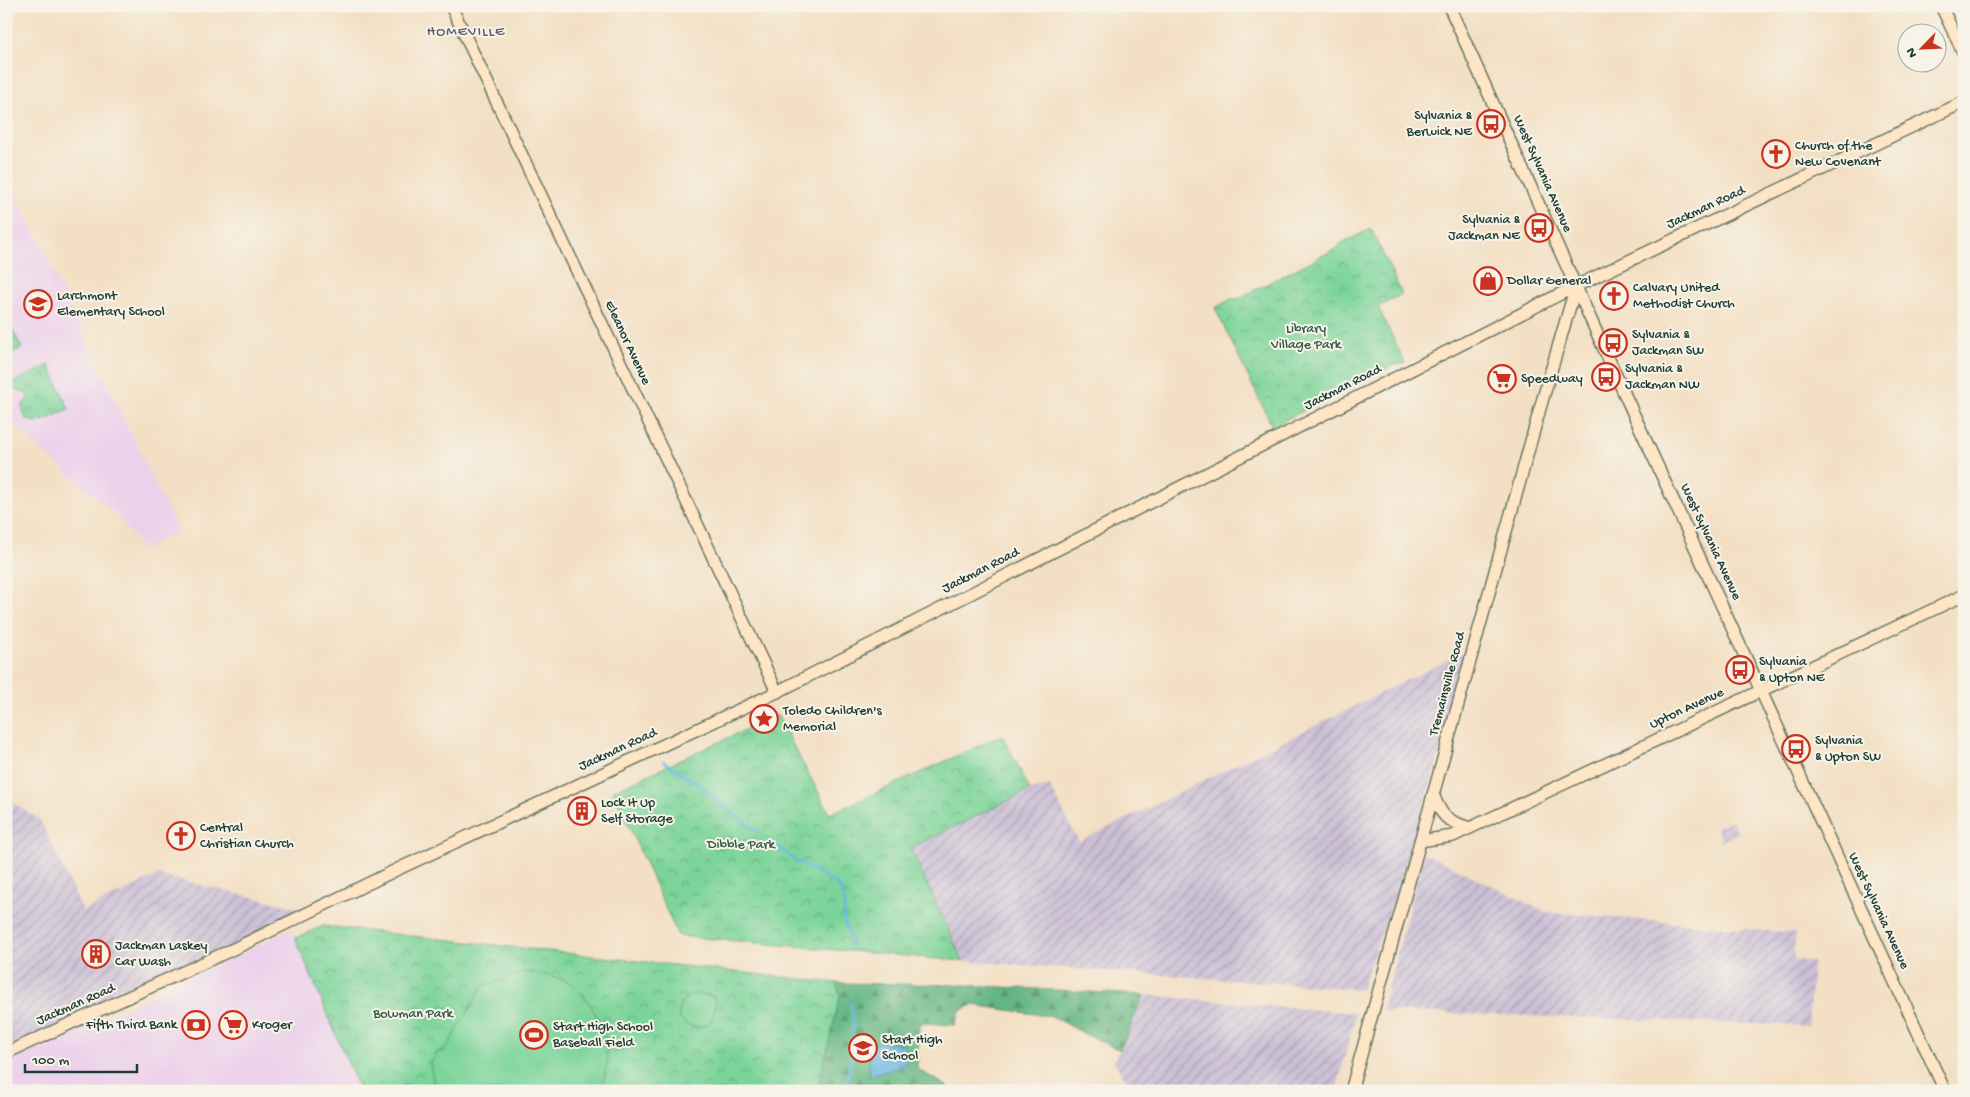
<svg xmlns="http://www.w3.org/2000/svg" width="1970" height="1097" viewBox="0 0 1970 1097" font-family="'Gochi Hand',sans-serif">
	<defs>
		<pattern id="industrial-furrows" width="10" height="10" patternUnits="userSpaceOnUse" patternTransform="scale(1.25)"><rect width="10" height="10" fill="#cbbfd5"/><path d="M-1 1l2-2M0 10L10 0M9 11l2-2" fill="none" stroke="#a49cae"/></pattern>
		<pattern id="forest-firs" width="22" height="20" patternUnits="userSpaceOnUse" patternTransform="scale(1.25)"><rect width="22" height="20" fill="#64b682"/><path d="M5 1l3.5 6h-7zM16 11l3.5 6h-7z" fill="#52956b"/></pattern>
		<pattern id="park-crowns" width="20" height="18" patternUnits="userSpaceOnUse" patternTransform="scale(1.25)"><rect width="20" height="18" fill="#7bd49a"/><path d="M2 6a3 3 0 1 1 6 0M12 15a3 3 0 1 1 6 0" fill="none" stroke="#64ad7e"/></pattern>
		<pattern id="water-ripples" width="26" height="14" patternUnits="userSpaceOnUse" patternTransform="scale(1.25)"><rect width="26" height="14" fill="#68b7e2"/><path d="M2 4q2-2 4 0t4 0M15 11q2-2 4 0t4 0" fill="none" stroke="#5596b8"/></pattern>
	</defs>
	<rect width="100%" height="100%" fill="#f7f3e8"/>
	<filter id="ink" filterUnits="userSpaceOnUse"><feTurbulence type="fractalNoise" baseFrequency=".02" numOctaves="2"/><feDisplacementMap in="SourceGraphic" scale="10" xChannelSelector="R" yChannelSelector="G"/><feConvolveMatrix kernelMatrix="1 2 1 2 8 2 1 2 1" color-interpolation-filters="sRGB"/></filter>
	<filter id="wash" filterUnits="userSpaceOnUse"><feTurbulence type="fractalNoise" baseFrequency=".0096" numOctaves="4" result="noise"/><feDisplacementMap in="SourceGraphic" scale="20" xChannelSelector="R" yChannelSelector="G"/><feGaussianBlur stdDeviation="1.12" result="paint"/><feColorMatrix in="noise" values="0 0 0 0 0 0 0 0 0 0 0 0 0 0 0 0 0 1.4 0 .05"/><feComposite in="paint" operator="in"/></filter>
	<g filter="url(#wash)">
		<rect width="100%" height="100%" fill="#f3dfc3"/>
		<g fill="#ecd1eb">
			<path d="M14,189L177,530L144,550L117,516L39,448L6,415V193Z"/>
			<path d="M291,929L360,1091H6V992L34,1052Z"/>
		</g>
		<g fill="url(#industrial-furrows)">
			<path d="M1468,650L1413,848L1361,989L963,961L910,848L1030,790L1050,786L1079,842Z"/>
			<path d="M6,798L40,820L83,911L158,875L311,911L6,1054Z"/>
			<path d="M1732,820L1738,834L1722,841L1716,827Z"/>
			<path d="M1424,853L1546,912L1795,933L1794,960L1813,962L1808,1026L1382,1011Z"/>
			<path d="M1144,995L1356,1013L1336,1091H1134L1114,1062Z"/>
		</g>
		<path fill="url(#forest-firs)" stroke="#427a5b" d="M836,983L967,985L1144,995L1120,1050L1085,1034L1054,1017L973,1005L960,1011L955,1025L920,1023L917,1069L947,1086L945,1091H817L840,996Z"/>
		<g fill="url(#park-crowns)" stroke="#4d8867">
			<path d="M1371,229L1402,294L1378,307L1405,363L1394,365L1281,422L1274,430L1215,308L1231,299H1237L1335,249L1341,243Z"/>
			<path d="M6,318L22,348L6,355Z"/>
			<path d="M49,365L69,409C57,414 29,433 23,412C21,406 24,402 28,398L26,392L15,390L11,383Z"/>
			<path d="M777,715L830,814L1002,735L1030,790L910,848L963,961L678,936L613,791Z"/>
			<path d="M323,926L836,983L840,996L817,1091H360L295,938Z"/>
		</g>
		<g fill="#7bd49a" stroke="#4d8867">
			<path d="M525,972C538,974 554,975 566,981C588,992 607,1030 607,1053C608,1065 604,1080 599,1091H444L434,1084L430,1064L438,1052H444L483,986Z"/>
			<path d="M698,994L713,997C719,1005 713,1016 708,1024C698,1029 687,1027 680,1019C676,1004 684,995 698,994Z"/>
		</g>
		<path fill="url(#water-ripples)" stroke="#447a8b" d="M883,1042L885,1044H902L905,1046L907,1059L906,1064L885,1072L869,1075V1045Z"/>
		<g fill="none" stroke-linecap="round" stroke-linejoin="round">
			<g stroke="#68b7e2" stroke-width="2.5">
				<path d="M663,761L708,791L724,807L759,833"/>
				<path d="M767,839L798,862L837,884L844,894V922L850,936L851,946"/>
				<path d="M844,1091L848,1078L852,1049L853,1021L851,1003"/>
			</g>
		</g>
	</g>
	<g filter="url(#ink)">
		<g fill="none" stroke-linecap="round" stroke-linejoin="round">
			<defs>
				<g id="secondary">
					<path d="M451,6L777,692"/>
					<path d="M1449,6L1629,404L1945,1091"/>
					<path d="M1941,6L1964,54"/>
					<path d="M1433,794C1442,818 1447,821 1470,828"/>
					<path d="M1420,841L1453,836L1470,828L1964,595"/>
					<path d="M6,1053L242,945L396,870L777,692L1576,286L1964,102"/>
					<path d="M1351,1091L1541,405L1576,286"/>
				</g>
			</defs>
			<use href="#secondary" stroke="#697666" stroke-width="14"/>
			<use href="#secondary" stroke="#fde5c5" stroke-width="11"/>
		</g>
	</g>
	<defs>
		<symbol id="bus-ring" viewBox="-11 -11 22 22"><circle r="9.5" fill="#f7f3e8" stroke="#c8321e" stroke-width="1.5"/><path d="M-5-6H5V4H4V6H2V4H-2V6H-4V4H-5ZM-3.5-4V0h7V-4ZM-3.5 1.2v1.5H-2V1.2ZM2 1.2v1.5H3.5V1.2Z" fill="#c8321e"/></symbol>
		<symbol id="church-ring" viewBox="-11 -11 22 22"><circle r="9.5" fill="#f7f3e8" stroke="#c8321e" stroke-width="1.5"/><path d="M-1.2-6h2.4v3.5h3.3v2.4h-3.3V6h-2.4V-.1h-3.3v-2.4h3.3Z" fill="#c8321e"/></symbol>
		<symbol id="shop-ring" viewBox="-11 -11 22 22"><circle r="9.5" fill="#f7f3e8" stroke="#c8321e" stroke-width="1.5"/><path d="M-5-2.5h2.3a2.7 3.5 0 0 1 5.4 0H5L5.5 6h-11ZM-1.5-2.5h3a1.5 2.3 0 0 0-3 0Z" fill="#c8321e"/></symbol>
		<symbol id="school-ring" viewBox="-11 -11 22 22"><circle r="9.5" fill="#f7f3e8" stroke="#c8321e" stroke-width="1.5"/><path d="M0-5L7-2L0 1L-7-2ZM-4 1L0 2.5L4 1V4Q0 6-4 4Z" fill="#c8321e"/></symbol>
		<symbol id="supermarket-ring" viewBox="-11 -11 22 22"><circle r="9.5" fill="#f7f3e8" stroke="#c8321e" stroke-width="1.5"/><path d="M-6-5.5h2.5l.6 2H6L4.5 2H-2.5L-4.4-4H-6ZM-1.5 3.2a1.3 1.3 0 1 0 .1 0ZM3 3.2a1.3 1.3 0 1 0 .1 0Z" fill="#c8321e"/></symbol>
		<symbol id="sight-ring" viewBox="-11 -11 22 22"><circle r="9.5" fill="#f7f3e8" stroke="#c8321e" stroke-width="1.5"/><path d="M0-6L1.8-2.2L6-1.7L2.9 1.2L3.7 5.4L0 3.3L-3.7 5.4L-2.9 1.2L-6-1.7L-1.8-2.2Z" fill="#c8321e"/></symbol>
		<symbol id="building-ring" viewBox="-11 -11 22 22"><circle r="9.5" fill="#f7f3e8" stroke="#c8321e" stroke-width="1.5"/><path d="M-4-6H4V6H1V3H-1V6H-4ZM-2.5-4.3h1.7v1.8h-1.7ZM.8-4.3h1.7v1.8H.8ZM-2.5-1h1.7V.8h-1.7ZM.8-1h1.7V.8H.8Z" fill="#c8321e"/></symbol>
		<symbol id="bank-ring" viewBox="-11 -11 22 22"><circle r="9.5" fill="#f7f3e8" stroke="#c8321e" stroke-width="1.5"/><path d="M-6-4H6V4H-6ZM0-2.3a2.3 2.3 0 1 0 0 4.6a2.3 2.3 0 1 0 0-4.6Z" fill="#c8321e"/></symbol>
		<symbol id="stadium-ring" viewBox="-11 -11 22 22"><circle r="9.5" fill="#f7f3e8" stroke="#c8321e" stroke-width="1.5"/><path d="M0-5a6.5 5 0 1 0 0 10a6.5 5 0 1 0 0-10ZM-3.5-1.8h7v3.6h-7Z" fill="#c8321e"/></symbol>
	</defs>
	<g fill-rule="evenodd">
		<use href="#bus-ring" x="1475" y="108" width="32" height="32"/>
		<use href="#church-ring" x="1760" y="138" width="32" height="32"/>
		<use href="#bus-ring" x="1523" y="212" width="32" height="32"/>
		<use href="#shop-ring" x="1472" y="265" width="32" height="32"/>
		<use href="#church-ring" x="1598" y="280" width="32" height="32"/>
		<use href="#school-ring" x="22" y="288" width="32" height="32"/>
		<use href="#bus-ring" x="1597" y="327" width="32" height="32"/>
		<use href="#bus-ring" x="1590" y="361" width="32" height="32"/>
		<use href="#supermarket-ring" x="1486" y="363" width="32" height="32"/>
		<use href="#bus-ring" x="1724" y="654" width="32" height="32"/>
		<use href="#sight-ring" x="748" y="703" width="32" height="32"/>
		<use href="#bus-ring" x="1780" y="733" width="32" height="32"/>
		<use href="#building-ring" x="566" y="795" width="32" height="32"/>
		<use href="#church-ring" x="165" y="820" width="32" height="32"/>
		<use href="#building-ring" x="80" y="938" width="32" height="32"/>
		<use href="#bank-ring" x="180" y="1009" width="32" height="32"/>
		<use href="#supermarket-ring" x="217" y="1009" width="32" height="32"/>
		<use href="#stadium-ring" x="518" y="1019" width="32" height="32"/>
		<use href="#school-ring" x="847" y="1032" width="32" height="32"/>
	</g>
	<g text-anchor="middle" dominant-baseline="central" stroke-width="4" stroke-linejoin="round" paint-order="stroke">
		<g font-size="14" fill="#1f3d34" stroke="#f7f3e8" text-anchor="start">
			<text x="1472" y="116" text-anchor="end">Sylvania &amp;<tspan x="1472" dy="16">Berwick NE</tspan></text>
			<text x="1795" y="146">Church of the<tspan x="1795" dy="16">New Covenant</tspan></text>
			<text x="1520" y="220" text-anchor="end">Sylvania &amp;<tspan x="1520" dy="16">Jackman NE</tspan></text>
			<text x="1507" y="281">Dollar General</text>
			<text x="1633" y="288">Calvary United<tspan x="1633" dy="16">Methodist Church</tspan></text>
			<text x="57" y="296">Larchmont<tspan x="57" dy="16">Elementary School</tspan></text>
			<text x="1632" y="335">Sylvania &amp;<tspan x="1632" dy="16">Jackman SW</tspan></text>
			<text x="1625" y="369">Sylvania &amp;<tspan x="1625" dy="16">Jackman NW</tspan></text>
			<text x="1521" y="379">Speedway</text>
			<text x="1759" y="662">Sylvania<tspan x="1759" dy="16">&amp; Upton NE</tspan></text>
			<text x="783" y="711">Toledo Children's<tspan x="783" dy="16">Memorial</tspan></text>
			<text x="1815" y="741">Sylvania<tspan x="1815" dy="16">&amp; Upton SW</tspan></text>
			<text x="601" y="803">Lock It Up<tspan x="601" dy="16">Self Storage</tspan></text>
			<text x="200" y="828">Central<tspan x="200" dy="16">Christian Church</tspan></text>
			<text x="115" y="946">Jackman Laskey<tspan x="115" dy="16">Car Wash</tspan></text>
			<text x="177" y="1025" text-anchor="end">Fifth Third Bank</text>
			<text x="252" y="1025">Kroger</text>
			<text x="553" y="1027">Start High School<tspan x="553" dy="16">Baseball Field</tspan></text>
			<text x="882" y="1040">Start High<tspan x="882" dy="16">School</tspan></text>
		</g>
		<g font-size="14" fill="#1f3d34" stroke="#f7f3e8">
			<text transform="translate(1542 174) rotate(66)">West Sylvania Avenue</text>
			<text transform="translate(1706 208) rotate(-25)">Jackman Road</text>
			<text transform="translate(627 343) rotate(65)">Eleanor Avenue</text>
			<text transform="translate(1343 388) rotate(-27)">Jackman Road</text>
			<text transform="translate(1710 542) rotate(65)">West Sylvania Avenue</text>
			<text transform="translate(981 571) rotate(-27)">Jackman Road</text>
			<text transform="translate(1448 684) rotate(-75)">Tremainsville Road</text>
			<text transform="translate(1687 709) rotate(-25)">Upton Avenue</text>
			<text transform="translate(618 750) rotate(-25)">Jackman Road</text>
			<text transform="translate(1878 911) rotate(65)">West Sylvania Avenue</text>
			<text transform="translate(76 1005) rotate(-24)">Jackman Road</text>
		</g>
		<g font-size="14" fill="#315b48" stroke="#f7f3e8">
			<text x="1306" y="329">Library<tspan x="1306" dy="16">Village Park</tspan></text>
			<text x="741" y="845">Dibble Park</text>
			<text x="413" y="1014">Bowman Park</text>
		</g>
		<g font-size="15" letter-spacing="1" fill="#5e5e6e" stroke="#f7f3e8">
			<text x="466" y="32">HOMEVILLE</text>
		</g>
	</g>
	<rect width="1970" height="1097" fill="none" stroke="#f7f3e8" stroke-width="25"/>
	<g transform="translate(1922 48) rotate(246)"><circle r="24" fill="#f7f3e8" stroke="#a1aaa0"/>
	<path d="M0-4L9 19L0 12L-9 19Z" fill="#c8321e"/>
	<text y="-8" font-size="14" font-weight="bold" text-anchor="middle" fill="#1f3d34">N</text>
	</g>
	<path d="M25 1064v8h112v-8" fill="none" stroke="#1f3d34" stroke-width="2.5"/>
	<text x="32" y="1064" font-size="15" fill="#1f3d34" stroke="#f7f3e8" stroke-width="4" paint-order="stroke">100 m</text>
</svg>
